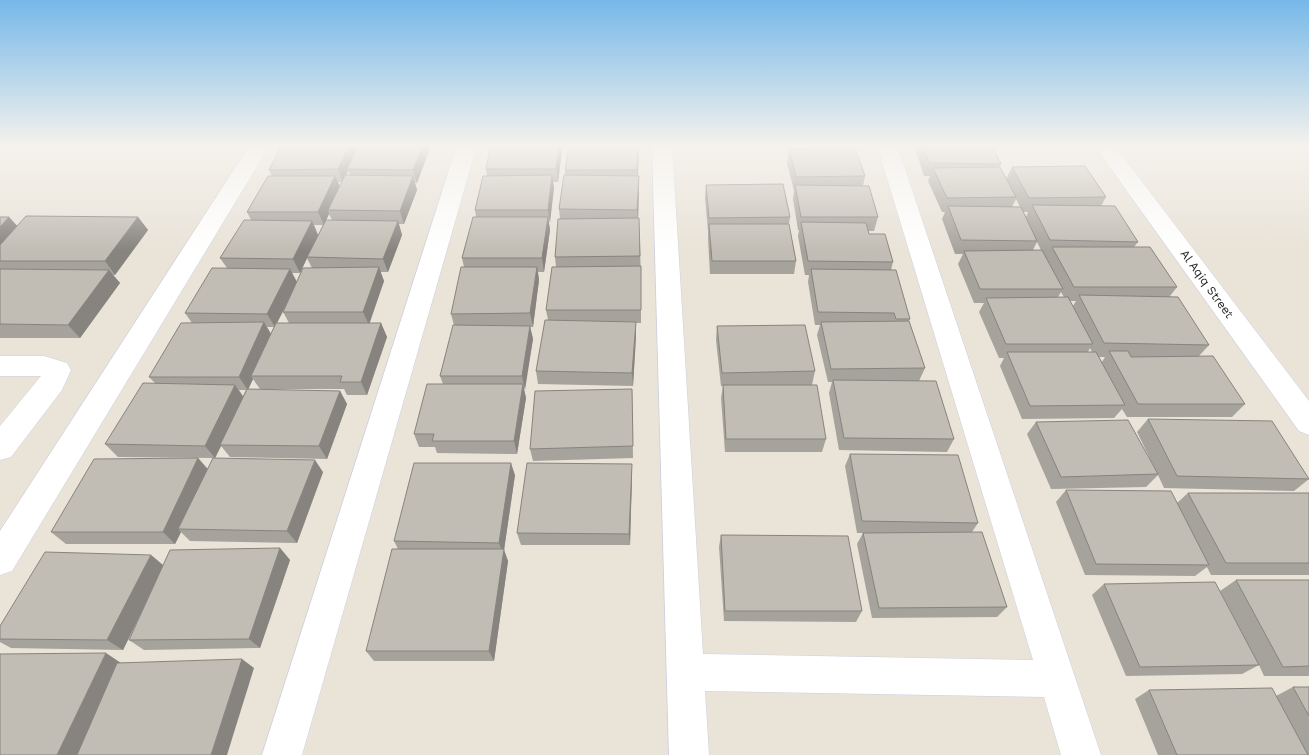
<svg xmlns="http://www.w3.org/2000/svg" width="1309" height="755" viewBox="0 0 1309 755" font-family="'Work Sans',sans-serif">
	<rect width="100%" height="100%" fill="#e9e3d8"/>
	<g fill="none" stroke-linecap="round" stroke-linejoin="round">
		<defs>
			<g id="minor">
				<path d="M250,145H270L12,571L0,575V531Z"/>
				<path d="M457,145H477L302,755H262Z"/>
				<path d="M652,145H672L703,654L1033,660L877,145H897L1101,755H1061L1044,697L705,691L709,755H669Z"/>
				<path d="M1094,145H1114L1309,401V435L1299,431Z"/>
				<path d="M0,356H44L67,363L71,370L62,390L11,457L0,460V426L41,376H0Z"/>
			</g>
		</defs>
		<use href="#minor" stroke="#cdcfe0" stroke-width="1"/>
		<use href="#minor" fill="#fff" fill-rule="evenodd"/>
	</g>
	<g fill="#a6a39c" fill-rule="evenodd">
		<path d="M282,145H437H428L429,151L417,183H415L417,190L404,224H399L402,235L388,272H380L384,281L369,323H381L387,337L367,395H347L344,389H260L253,379L248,389L340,391L347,404L327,459L230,457L221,446L215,458L323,472L297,543L190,541L181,532L175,544H66L51,532L198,458L208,469L213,458L118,457L105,444L155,383L149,377L192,323L185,313L227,268L220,258L251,220L247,212L272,176L269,170ZM355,145H359L357,150ZM348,171L350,175H346ZM338,182H342L340,187ZM329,214L332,220H326ZM314,225H323L318,235ZM307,258L312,268L296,282L292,273H300ZM283,312L289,323H277ZM267,327H274L271,334ZM239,390H246L243,396Z"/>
		<path d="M914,145H992L1001,164L1000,167L1006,179L1012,167L1106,197L1101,206L1138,242L1134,247L1177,287L1170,296L1209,345L1199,356L1245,404L1232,417H1127L1122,409L1114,418L1022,419L1000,366L1004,358H999L979,312L984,303H974L958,264L963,254H955L942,219L945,212H942L928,181L930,176H924ZM1016,199L1020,207H1012ZM1023,212H1028L1026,217ZM1037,242L1041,250H1033ZM1061,292L1064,297H1058ZM1070,301H1076L1073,306ZM1090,348L1092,352H1088ZM1099,357H1105L1102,362Z"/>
		<path d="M789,149L865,176L863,186L878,217L874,231H868L869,234L893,262L891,270L910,319L909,321L925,368L919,381L954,439L947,452L839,450L829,393L832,382H828L817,335L820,325H815L808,282L809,275H805L798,236L799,230H798L793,199L794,191L787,163Z"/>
		<path d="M562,151L558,182H553L554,188L549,223L550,230L544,272H538L539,280L533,327H530L533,339L524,390L526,398L517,454L437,453L435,447H419L414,434L443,384L440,376L454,325L451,314L464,267L462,258L476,217L475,210L487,176L486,169Z"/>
		<path d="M639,151L638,176L639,189L638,218H639L641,280V323H636V336L633,386L538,384L536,371L548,320L546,310L556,267L555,257L560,219L559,209L565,175V170Z"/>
		<path d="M706,185L790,217L789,224L796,261L794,274H710L708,238V231L705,198Z"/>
		<path d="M0,217H9L17,226L138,217L148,230L115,275H113L120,283L80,338H0Z"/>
		<path d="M717,326L815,371L812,385H785L826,439L822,452H725L721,398L723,386H721L716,340Z"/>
		<path d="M632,389L633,458L533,461L530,449Z"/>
		<path d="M1148,419L1309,478V479L1294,491L1164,488L1158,475L1146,487L1051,489L1027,434L1036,422L1154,467L1137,432Z"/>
		<path d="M850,454L978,523L972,532L1007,607L997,617L872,618L857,544L863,533H857L845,466Z"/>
		<path d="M515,475L504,550L508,561L494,661H374L366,651L398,549L394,541Z"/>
		<path d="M632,476L630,545H521L517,533Z"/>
		<path d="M1066,490L1177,503L1188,493H1309V575H1211L1207,567L1195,576L1085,575L1056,502Z"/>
		<path d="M721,535L862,611L856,622L724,621L719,547Z"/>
		<path d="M280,548L290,560L260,648L144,650L129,640L147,601L123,650L11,648L0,642V626L151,555L163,565Z"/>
		<path d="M1236,580H1309V676H1264L1259,665L1242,674L1126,676L1092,595L1104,584L1243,635L1220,591Z"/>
		<path d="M1293,687H1309V755H1158L1135,699L1149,690L1276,696Z"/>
	</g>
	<g fill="#87847f">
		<path d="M349,145H355L357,150L347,169L348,171L343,182L338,169Z"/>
		<path d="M423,145H427L429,151L417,183L413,170Z"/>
		<path d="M559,145H561L562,151L558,182L556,169Z"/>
		<path d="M638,145L639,151L637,184V170Z"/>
		<path d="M552,175L554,188L550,223L548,210Z"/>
		<path d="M335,176L341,189L328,210L329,214L324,225L318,212Z"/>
		<path d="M413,176L417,190L404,224L400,211Z"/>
		<path d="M639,176V189L638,223L637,210Z"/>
		<path d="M9,217L21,230L0,255V227Z"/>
		<path d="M138,217L148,230L115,275L105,261Z"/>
		<path d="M548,217L550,230L544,272L542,258Z"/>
		<path d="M312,221L318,235L300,273L293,259Z"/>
		<path d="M398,221L402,235L388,272L383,259Z"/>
		<path d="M379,267L384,281L369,325L363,312Z"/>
		<path d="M537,267L539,280L533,327L530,313Z"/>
		<path d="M290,269L297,282L275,327L267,314Z"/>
		<path d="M109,270L120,283L80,338L68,325Z"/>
		<path d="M264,322L272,336L251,376L253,379L248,390L239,377Z"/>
		<path d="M636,322V336L633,386L632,373Z"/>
		<path d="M381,323L387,337L367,395L361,382Z"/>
		<path d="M530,326L533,339L525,390L522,376Z"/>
		<path d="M523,384L526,398L517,454L514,441Z"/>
		<path d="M235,385L244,398L220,445L221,446L215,458L205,446Z"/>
		<path d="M340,391L347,404L327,459L319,446Z"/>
		<path d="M198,458L209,471L178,529L181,532L175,544L163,532Z"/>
		<path d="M315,460L323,472L297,543L287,531Z"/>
		<path d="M511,463L515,475L504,550L508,561L494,661L489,651L503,554L499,543Z"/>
		<path d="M632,464V476L630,545L629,534Z"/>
		<path d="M280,548L290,560L260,648L249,639Z"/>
		<path d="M151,555L164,566L123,650L107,640Z"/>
		<path d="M106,653L121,663L79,755H57Z"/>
		<path d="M242,659L254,668L227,755H211Z"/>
	</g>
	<g fill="#c1bdb5" stroke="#87847f">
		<path d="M282,145H349L338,169L269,170Z"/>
		<path d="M359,145H423L413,170L347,169Z"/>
		<path d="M491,145H559L556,169H486Z"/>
		<path d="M569,145H638L637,170H565Z"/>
		<path d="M923,145H992L1001,164L929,163Z"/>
		<path d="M855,148L865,176L796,177L789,149Z"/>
		<path d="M1085,166L1106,197L1029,198L1012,167Z"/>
		<path d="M1000,167L1016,197L947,198L933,168Z"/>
		<path d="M345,175L413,176L400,211L328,210Z"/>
		<path d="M552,175L548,210H475L483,176Z"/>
		<path d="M564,175L639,176L637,210L559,209Z"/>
		<path d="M268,176H335L318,212H247Z"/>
		<path d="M783,184L790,217L709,218L706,185Z"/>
		<path d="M795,185L869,186L878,217H801Z"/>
		<path d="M1032,205L1115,206L1138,242L1050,240Z"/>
		<path d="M948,206L1021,207L1037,241L961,240Z"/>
		<path d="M26,216L138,217L105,261H0V245Z"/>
		<path d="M0,217H9L0,227Z"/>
		<path d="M473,217H548L542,258H462Z"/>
		<path d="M639,218L640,256L555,257L558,219Z"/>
		<path d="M244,220L312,221L293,259L220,258Z"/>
		<path d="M326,220L398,221L383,259L307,257Z"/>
		<path d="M801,222L866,223L869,234H885L893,262L808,261Z"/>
		<path d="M709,224H789L796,261H712Z"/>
		<path d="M1052,247H1150L1177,287H1074Z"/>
		<path d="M1042,250L1063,289H980L964,251Z"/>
		<path d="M641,266V310H546L552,267Z"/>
		<path d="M379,267L363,312H283L303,268Z"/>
		<path d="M461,267H537L530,313L451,314Z"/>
		<path d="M212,268L290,269L267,314L185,313Z"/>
		<path d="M0,269L109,270L68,325L0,324Z"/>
		<path d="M811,269L896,270L910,319H896L894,313L818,312Z"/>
		<path d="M1079,295L1178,297L1209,345L1104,343Z"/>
		<path d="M1068,297L1093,344H1006L986,298Z"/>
		<path d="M545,320L636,322L632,373L536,371Z"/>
		<path d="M909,321L925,368L831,369L821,322Z"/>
		<path d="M264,322L239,377H149L181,323Z"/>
		<path d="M276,323H381L361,382H340L342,376H251Z"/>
		<path d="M453,325L530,326L522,376H440Z"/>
		<path d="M805,325L815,371L722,373L717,326Z"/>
		<path d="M1109,351H1128L1131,357L1213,356L1245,404H1138Z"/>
		<path d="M1007,352H1096L1125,405L1030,406Z"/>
		<path d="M833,380L936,381L954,439L844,438Z"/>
		<path d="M143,383L235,385L205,446L105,444Z"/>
		<path d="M427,384H523L514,441H432L434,434H414Z"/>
		<path d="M723,385H817L826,439H726Z"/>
		<path d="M247,389L340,391L319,446L220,445Z"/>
		<path d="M632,389L633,446L530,449L535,391Z"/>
		<path d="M1148,419L1272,421L1309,479L1177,476Z"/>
		<path d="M1128,420L1158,474L1061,477L1036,422Z"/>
		<path d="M850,454L958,455L978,523L862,521Z"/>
		<path d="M198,458L163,532H51L94,459Z"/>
		<path d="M213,458L315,460L287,531L178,529Z"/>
		<path d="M414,463H511L499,543L394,541Z"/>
		<path d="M527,463L632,464L629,534L517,533Z"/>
		<path d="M1066,490L1171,491L1209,565L1096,564Z"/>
		<path d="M1188,493H1309V563H1226Z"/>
		<path d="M982,532L1007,607L879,608L863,533Z"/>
		<path d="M721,535L848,536L862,611H725Z"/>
		<path d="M280,548L249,639L129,640L170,550Z"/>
		<path d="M392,549H504L489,651H366Z"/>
		<path d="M45,552L151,555L107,640L0,639V626Z"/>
		<path d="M1236,580H1309V666L1283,667Z"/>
		<path d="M1215,582L1259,665L1140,667L1104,584Z"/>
		<path d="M106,653L57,755H0V654Z"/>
		<path d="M242,659L211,755H77L117,663Z"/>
		<path d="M1293,687H1309V716Z"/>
		<path d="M1272,688L1308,755H1177L1149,690Z"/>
	</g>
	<linearGradient id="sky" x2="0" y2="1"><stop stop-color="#76b8e9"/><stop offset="0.58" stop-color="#f5f2ed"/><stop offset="1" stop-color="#f5f2ed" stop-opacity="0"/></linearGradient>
	<rect width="1309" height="251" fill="url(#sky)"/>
	<g text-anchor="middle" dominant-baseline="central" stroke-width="4" stroke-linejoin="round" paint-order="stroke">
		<g font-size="12" fill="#262626" stroke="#fff">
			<text transform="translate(1207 284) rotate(54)">Al Aqiq Street</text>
		</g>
	</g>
</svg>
